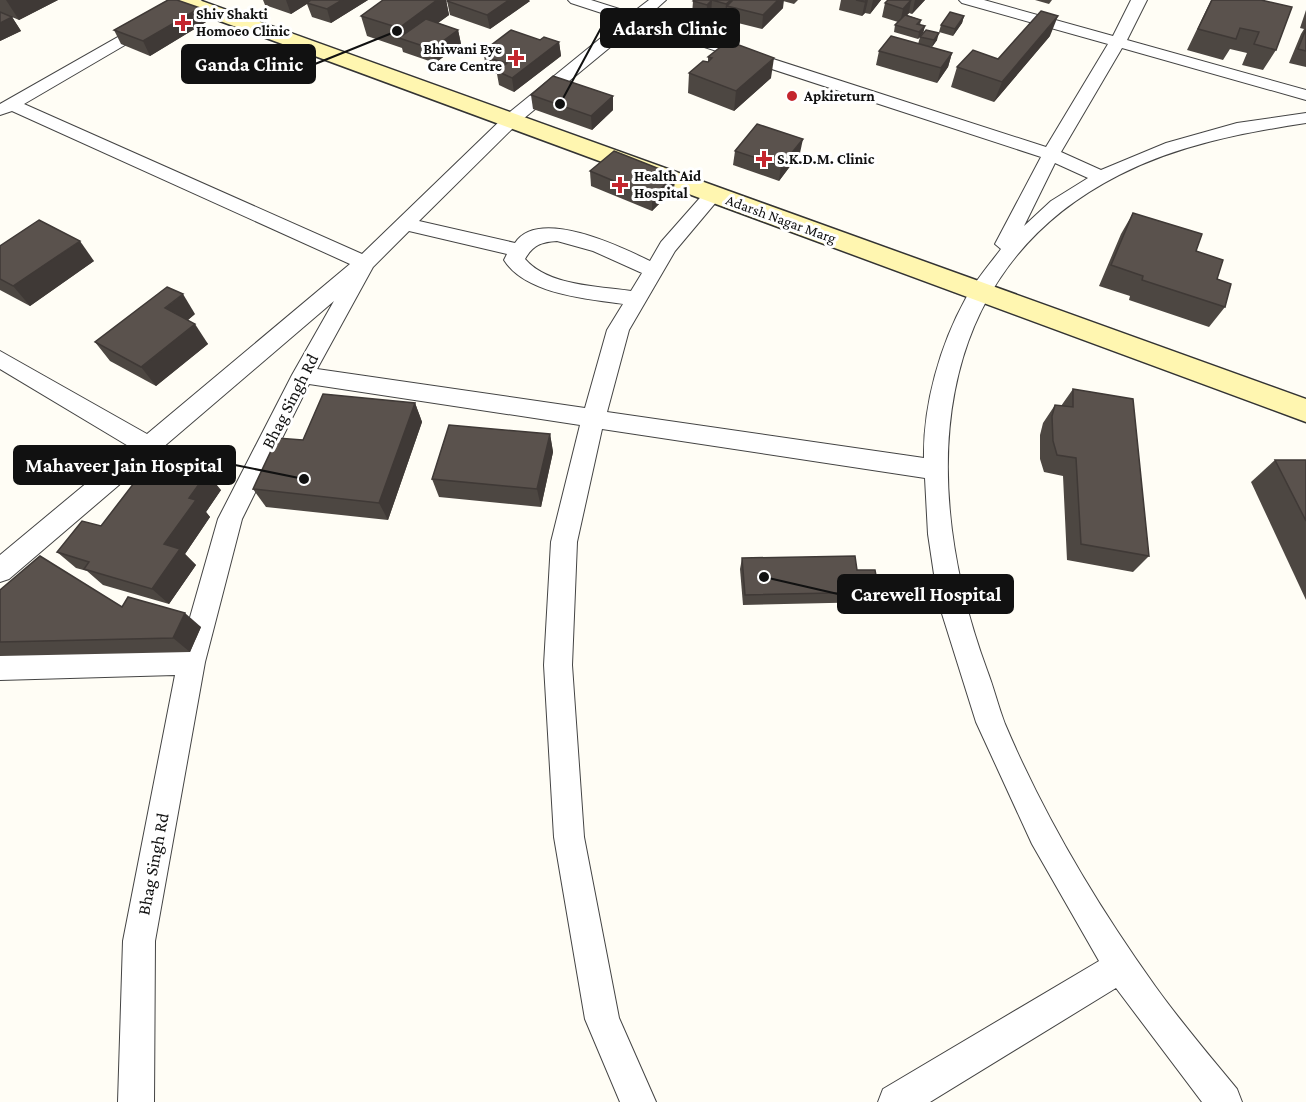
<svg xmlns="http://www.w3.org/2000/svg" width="1306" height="1102" viewBox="0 0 1306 1102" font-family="'Crimson Pro',serif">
	<rect width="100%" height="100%" fill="#fffdf5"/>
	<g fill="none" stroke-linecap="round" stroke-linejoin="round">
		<defs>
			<path id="street" d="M183,0H202L24,104L362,254L505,116L623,20L571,3L568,0H591L632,13L649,0H666L646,18L1046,147L1108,44L962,3L959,0H984L1113,36L1131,0H1147L1127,40L1306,90V100L1122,48L1061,152L1101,170L1166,143L1237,123L1306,113V123C1241,133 1178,145 1119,175C924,274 920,488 987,670C994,688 998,706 1005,724C1044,816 1097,905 1155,986C1180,1021 1209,1055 1237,1089L1242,1102H1202L1116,988L930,1102H878L883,1089L1099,961L1032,844L976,722L938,601L928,534L925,478L602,429L577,542L572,665L584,837L619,1018L656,1102H620L585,1019L554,837L544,665L551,542L580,425L309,384L242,519L205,662L155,941L154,1102H118L123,941L175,675L0,680V654L181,649L218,519L292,375L334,301L9,579L0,582V555L130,447L0,369V351L147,434L350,264L12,111L0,115V104ZM637,25L1041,157L995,244L1001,249C989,265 975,281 966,298C940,345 923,405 924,458L607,412L629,330L675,251L722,195L720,191H706L661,242L650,261C621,247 539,207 515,243L419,221L517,124ZM1055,163L1088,178L1051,201L1024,226ZM409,231L507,254L504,260C525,294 587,299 623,304L607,330L585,408L317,369L373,267ZM557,241L593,251L642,273L631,291C598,286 548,286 525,259C533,245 541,242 557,241Z"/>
			<path id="secondary" d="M171,0H199L1306,399V422L174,4Z"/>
		</defs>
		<use href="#street" stroke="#444" stroke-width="2"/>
		<use href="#secondary" stroke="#333" stroke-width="3"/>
		<use href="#street" fill="#fff" fill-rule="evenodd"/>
		<use href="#secondary" fill="#fff6b0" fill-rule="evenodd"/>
	</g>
	<g fill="#4d4742">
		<path d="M0,0H58L19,20L12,17L21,31L0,41Z"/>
		<path d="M263,0H368L331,23L312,17L307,4L291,14L265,5Z"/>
		<path d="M383,0H446L449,15L438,23L458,30L461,44L435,63L403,52L402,48L367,36L361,16Z"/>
		<path d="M694,0H798L794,4L783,1V8L762,29L726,20V17L725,18L711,14L706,19L692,15L693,1Z"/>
		<path d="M841,0H881L870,14L865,13L862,16L839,10Z"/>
		<path d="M888,0H925L912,14L909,13L907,15L921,20L920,25L925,26L923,33L918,39L894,32L895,25L898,22L882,17L885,3Z"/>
		<path d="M1035,0H1052L1049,4Z"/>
		<path d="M1211,0H1261L1276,50L1263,70L1242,65L1247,53L1230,49L1223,60L1187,50Z"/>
		<path d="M447,1H530L490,29L450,15Z"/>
		<path d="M1306,10V67L1289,63L1301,34L1304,29L1300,28Z"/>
		<path d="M964,16L962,23L953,36L939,32L941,25Z"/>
		<path d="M206,22L150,56L121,44L114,30Z"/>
		<path d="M1050,36L994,102L951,87L957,67L998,59Z"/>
		<path d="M920,37L937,40L932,47L918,44Z"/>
		<path d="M540,40L559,42L561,56L514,92L499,85L497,74L490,72L486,69L484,55Z"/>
		<path d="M879,51L952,53L948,67L937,83L876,65Z"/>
		<path d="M708,57L771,78L734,111L688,93L689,73L708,62Z"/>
		<path d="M531,95L613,96V110L592,130L533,109Z"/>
		<path d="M735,151L800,153L779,181L733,165Z"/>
		<path d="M590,171L675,175L674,189L652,211L591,186Z"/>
		<path d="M1133,213L1196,251L1217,279L1225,307L1209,327L1129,300L1130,296L1099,286L1121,234Z"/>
		<path d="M0,246L94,261L30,306L0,290Z"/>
		<path d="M195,314L188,320L208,344L156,386L110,361L95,342Z"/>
		<path d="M1073,389L1149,556L1133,572L1067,560L1063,476L1044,472L1040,459V435L1043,423L1055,405L1061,406Z"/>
		<path d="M415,403L422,422L388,520L266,507L253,489L303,440Z"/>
		<path d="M550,434L553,452L541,507L439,497L432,479Z"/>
		<path d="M1275,460H1306V600L1251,482Z"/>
		<path d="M147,482L221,490L206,512L210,517L185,554L196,565L169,604L103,585L87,571L76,568L57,552L101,526Z"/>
		<path d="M742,558L857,570L879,592L874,602L743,605L740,569Z"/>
		<path d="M0,590L122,607L201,627L190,652L0,656Z"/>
	</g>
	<g fill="#3f3936">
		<path d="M6,0H58L19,20Z"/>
		<path d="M286,0H313L291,14Z"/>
		<path d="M342,0H368L331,23L327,9Z"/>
		<path d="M437,0H446L449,15L412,42L402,39L399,28Z"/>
		<path d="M509,0H529L530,1L490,29L487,15Z"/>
		<path d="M712,0L711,14L706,19L707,5Z"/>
		<path d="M731,0H744L727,6L726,17L725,18L726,4Z"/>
		<path d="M778,0H784L783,8L762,29L763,15Z"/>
		<path d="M868,0L865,13L862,16L865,2Z"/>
		<path d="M873,0H881L870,14Z"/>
		<path d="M911,0L909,13L900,23L903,9Z"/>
		<path d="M915,0H925L912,14Z"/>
		<path d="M200,8L206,22L150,56L143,41Z"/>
		<path d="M964,16L962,23L953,36L955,29Z"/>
		<path d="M1058,16L1050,36L994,102L1002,82Z"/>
		<path d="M12,17L21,31L0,41V23Z"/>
		<path d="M925,26L923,33L918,39L919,32Z"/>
		<path d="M458,30L461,44L435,63L432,49Z"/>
		<path d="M939,33L937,40L932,47L934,40Z"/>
		<path d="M559,42L561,56L514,92L512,78Z"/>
		<path d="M952,53L948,67L937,83L941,68Z"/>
		<path d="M774,58L771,78L734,111L736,91Z"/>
		<path d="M613,96V110L592,130L591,116Z"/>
		<path d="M803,139L800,153L779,181L781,166Z"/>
		<path d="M675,175L674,189L652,211V197Z"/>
		<path d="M80,241L94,261L30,306L13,286Z"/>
		<path d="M183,294L195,314L178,328L165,308Z"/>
		<path d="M195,324L208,344L156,386L141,367Z"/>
		<path d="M415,403L422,422L388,520L379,503Z"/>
		<path d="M550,434L553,452L541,507L537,489Z"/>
		<path d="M207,473L221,490L206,512L210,517L185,554L196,565L169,604L152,589L164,544L189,498Z"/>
		<path d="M185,613L201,627L190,652L173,638Z"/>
	</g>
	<g fill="#5a524d" stroke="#3f3936" stroke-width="1.5">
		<path d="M168,0H177L200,8L143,41L114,30Z"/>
		<path d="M311,0H342L327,9L307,3Z"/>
		<path d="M383,0H437L399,28L361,16Z"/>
		<path d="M449,0H509L487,15L447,1Z"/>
		<path d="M694,0H731L726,4L712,0L707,5L693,1Z"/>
		<path d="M733,0H778L763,15L727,6Z"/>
		<path d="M856,0H867L865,2Z"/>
		<path d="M888,0H911L903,9L885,3Z"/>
		<path d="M1212,0H1261L1292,7L1276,50L1254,44L1259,32L1240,28L1236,39L1198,29Z"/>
		<path d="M1041,11L1058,16L1002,82L957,67L973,50L998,59Z"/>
		<path d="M0,12L12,17L0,23Z"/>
		<path d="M950,12L964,16L955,29L941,25Z"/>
		<path d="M905,15L921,20L917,24L925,26L919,32L895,25Z"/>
		<path d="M426,19L458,30L432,49L399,38Z"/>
		<path d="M1306,29V51L1298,49Z"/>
		<path d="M511,30L540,40L544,37L559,42L512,78L497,71L507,63L488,58L484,55L486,49Z"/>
		<path d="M926,30L939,33L934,40L920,37Z"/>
		<path d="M891,36L952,53L941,68L879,51Z"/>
		<path d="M728,41L774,58L736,91L689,73L703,61L708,62L712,58L708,57Z"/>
		<path d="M553,76L613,96L591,116L531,95Z"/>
		<path d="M757,124L803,139L781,166L735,151Z"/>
		<path d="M614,151L675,175L652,197L590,171Z"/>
		<path d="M1133,213L1202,234L1196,251L1223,260L1217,279L1231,284L1225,307L1142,280L1143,276L1111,265Z"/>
		<path d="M39,220L80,241L13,286L0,279V246Z"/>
		<path d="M167,287L183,294L165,308L195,324L141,367L95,342Z"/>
		<path d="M1073,389L1133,399L1149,556L1081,544L1076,458L1057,455L1053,441L1052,416L1055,405L1073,407Z"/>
		<path d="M323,394L415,403L379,503L253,489L277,438L303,440Z"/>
		<path d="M449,425L550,434L537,489L432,479Z"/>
		<path d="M1275,460H1306V521Z"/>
		<path d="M162,461L207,473L189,498L196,500L164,544L180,549L152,589L84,569L89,562L57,552L82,521L101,526L137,479L147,482Z"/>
		<path d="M40,556L122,607L128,597L185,613L173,638L0,642V590Z"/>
		<path d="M855,556L857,570H875L879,592L745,595L742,558Z"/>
	</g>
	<g fill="#c4262e" stroke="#fff" stroke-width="2">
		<path d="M180 14h6v6h6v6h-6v6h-6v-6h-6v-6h6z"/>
		<path d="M513 49h6v6h6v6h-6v6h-6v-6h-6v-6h6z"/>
		<circle cx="792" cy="96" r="6"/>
		<path d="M761 150h6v6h6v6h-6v6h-6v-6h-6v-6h6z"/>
		<path d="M617 176h6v6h6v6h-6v6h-6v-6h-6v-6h6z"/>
	</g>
	<g text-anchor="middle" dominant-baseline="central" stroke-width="6" stroke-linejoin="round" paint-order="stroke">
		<g font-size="15" font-weight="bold" fill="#111" stroke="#fff" text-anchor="start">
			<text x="196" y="14">Shiv Shakti<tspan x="196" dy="17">Homoeo Clinic</tspan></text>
			<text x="502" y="49" text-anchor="end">Bhiwani Eye<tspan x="502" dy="17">Care Centre</tspan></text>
			<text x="804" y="96">Apkireturn</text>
			<text x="777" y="159">S.K.D.M. Clinic</text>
			<text x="634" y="176">Health Aid<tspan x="634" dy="17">Hospital</tspan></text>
		</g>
		<g font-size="15" fill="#111" stroke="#fff">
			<text transform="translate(781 219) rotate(20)">Adarsh Nagar Marg</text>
		</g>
		<g font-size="18" fill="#111" stroke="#fff">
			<text transform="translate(290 401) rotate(-63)">Bhag Singh Rd</text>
			<text transform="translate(153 864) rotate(-79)">Bhag Singh Rd</text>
		</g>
	</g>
	<path fill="none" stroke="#111" stroke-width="2" d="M560 104L601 28M397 31L315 64M304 479L235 465M764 577L838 594"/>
	<g fill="#111" stroke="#fff" stroke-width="2">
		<circle cx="560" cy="104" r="6"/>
		<circle cx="397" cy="31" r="6"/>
		<circle cx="304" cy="479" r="6"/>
		<circle cx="764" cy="577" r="6"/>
	</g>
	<g fill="#111" stroke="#111" stroke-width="2">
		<rect x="601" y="9" width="138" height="38" rx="6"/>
		<rect x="182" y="45" width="133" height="38" rx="6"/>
		<rect x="14" y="446" width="221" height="38" rx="6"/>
		<rect x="838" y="575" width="175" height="38" rx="6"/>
	</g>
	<g font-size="20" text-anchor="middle" font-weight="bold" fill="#fff">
		<text x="670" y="35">Adarsh Clinic</text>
		<text x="249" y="71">Ganda Clinic</text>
		<text x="124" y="472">Mahaveer Jain Hospital</text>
		<text x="926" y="601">Carewell Hospital</text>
	</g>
</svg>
